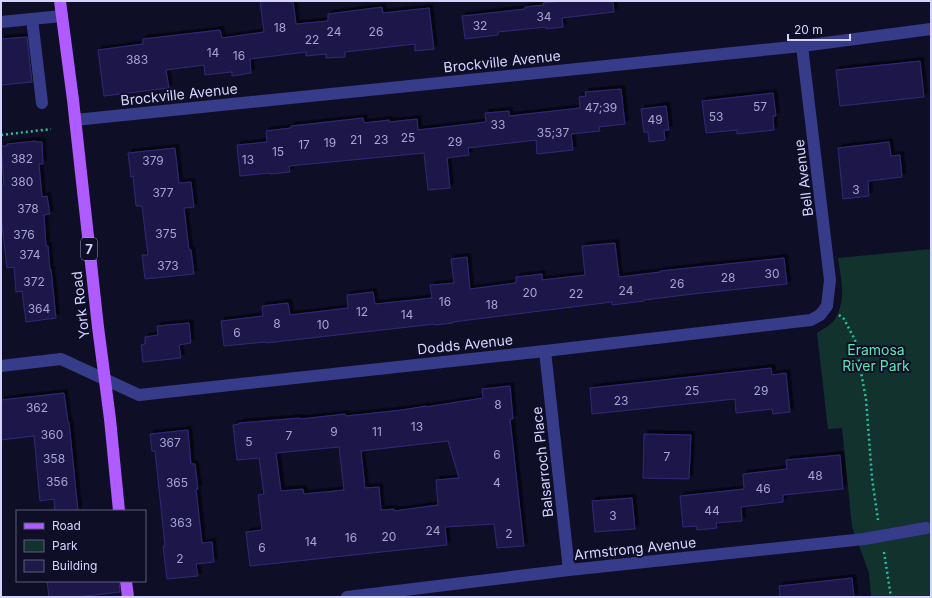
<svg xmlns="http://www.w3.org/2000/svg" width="932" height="598" viewBox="0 0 932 598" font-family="Inter,sans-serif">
	<defs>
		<filter id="shadow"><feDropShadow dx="3.5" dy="-3.5" stdDeviation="0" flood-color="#0009"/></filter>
	</defs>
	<rect width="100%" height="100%" fill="#0f0e27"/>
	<path fill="#11322d" d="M931,249V597H871L869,573L852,527L842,428L828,429L817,333C823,329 831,325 835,319C847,299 841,279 838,258Z"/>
	<g fill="#1d1949" stroke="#302977" fill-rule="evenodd" filter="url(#shadow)">
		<path d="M260,1H293L296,24L328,21V14L382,7L383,13L429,8L434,49L415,51V44L345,52V57L326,58V54L306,56V52L250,59L251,73L232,76V72L205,75L204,65L166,70L169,88L104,96L98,50L143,44V39L220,30L222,38L264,32Z"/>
		<path d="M562,1H613L614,12L562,18L563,27L546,29V27L498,32V35L465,39L462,16L525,9V7L544,5L543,3Z"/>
		<path d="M27,37L32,82L1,85V39Z"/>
		<path d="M920,61L924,97L840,106L836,70Z"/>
		<path d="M621,89L625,124L599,127L600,131L571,134L573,150L537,154L536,140L468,148L469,155L447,158L450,188L428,190L424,153L289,166L290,172L270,174V173L240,176L237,145L267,142L266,131L291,128V126L363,118L364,123L389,120V122L417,119L418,130L486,122L485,113L509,111V116L580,108L579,97L586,96L585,92Z"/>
		<path d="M773,93L776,116H773L774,130L737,134V130L706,133L702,101Z"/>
		<path d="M666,106L669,130H664L665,140L649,142L648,132H644L641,109Z"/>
		<path d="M36,141V142H42L43,164H39L42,197L47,196L50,214L44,215L46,246H48L50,270L51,269L56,318L26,322L22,291L16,292L14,267L7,268L1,216V186L4,185L1,146H7V144Z"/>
		<path d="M889,142L891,156L900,155L902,177L868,181L869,196L843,199L838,148Z"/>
		<path d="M175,148L179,183L191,182L194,207L184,208L189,250H191L194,274L145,279L142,255H148L142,206H136L133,176L131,177L128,153Z"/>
		<path d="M615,243L619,277L660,272V271L784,258L787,284L693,294L644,300V301L612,305V302L453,322V323L435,325V324L266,343V342L224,346L221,321L263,316L262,306L288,303L290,315L348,308L347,295L373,292L375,304L432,298L430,285L454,283L451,259L467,257L470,289L516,283V277L542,274V280L585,275L582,246Z"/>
		<path d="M189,323L191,343L179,345L181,358L143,362L141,345L145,344V337L158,335L157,326Z"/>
		<path d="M771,368L772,375L786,373L790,412L773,414L772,409L736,413L735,399L592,414L590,388Z"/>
		<path d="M510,386L513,419H510L524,546L497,548L494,524L445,527L447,545L250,566L246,532L262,530L258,495L264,494L259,458L237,460L233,425L239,424V423L300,418L301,419L345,414L346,416L402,410L426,406V407L483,398L482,389ZM448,441L459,478L436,480L438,505L394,511V509L381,510L379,487L365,488L361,451ZM339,447L344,490L304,494L303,489L281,491L276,453Z"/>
		<path d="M64,393L68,422H69L78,511H55L54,499L40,501L34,436L1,440V400Z"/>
		<path d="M188,430L191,464H195L198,489H196L202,543L212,542L214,562L196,564L198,576L167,579L163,546H165L155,451H152L150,434Z"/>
		<path d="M644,434L691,435L689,479L643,478Z"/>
		<path d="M840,455L843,489L783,495V502L741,507L742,521L716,523L717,528L697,530L696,526L683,527L680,496L744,489L743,474L787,469L786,460Z"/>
		<path d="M632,498L635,529L595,532L592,501Z"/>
		<path d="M852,578L854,597H780L779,586Z"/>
		<path d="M47,581H119L120,592L77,597H49Z"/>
	</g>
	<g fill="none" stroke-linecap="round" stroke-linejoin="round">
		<g stroke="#28bfa5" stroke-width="2.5" stroke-dasharray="2 3" stroke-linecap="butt">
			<path d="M1,135L51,129"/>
			<path d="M839,315L844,319L855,340L866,399L872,478L878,520"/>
			<path d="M884,552L891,597"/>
		</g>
		<g stroke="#363c89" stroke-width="12">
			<path d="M32,19L42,103"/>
			<path d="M1,22L62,16"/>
			<path d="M75,120L802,46L931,29"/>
			<path d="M545,351L569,570"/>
			<path d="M1,366L61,359L139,395L545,351L811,320L820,315L827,306L830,280L802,46"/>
			<path d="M347,597L569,570L864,539L926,528"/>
		</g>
		<g stroke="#af5bff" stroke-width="12">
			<path d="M60,1L73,100L98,327L110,419L119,511"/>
			<path d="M126,581L128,597"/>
		</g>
	</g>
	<g text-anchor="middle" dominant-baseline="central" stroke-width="4" stroke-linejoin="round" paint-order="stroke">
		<g font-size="12" fill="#a6a5d2">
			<text x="544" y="16">34</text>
			<text x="480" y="25">32</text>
			<text x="280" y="27">18</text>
			<text x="334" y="31">24</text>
			<text x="376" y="31">26</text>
			<text x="312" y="39">22</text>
			<text x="213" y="52">14</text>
			<text x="239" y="55">16</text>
			<text x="137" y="59">383</text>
			<text x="760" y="106">57</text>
			<text x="601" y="107">47;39</text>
			<text x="716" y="116">53</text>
			<text x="655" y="119">49</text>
			<text x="498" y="124">33</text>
			<text x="553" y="132">35;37</text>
			<text x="408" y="137">25</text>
			<text x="356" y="139">21</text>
			<text x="381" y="139">23</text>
			<text x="455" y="141">29</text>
			<text x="330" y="142">19</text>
			<text x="304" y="144">17</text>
			<text x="278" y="151">15</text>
			<text x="22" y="158">382</text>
			<text x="248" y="159">13</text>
			<text x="153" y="160">379</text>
			<text x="22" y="181">380</text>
			<text x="856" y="189">3</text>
			<text x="163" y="192">377</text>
			<text x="28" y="208">378</text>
			<text x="166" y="233">375</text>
			<text x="24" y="234">376</text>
			<text x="30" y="254">374</text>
			<text x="168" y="265">373</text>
			<text x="772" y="273">30</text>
			<text x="728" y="277">28</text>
			<text x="34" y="281">372</text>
			<text x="677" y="283">26</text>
			<text x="626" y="290">24</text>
			<text x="530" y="292">20</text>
			<text x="576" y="293">22</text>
			<text x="445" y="301">16</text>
			<text x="492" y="304">18</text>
			<text x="39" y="308">364</text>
			<text x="362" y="311">12</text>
			<text x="407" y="314">14</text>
			<text x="277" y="323">8</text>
			<text x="323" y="324">10</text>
			<text x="237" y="332">6</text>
			<text x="692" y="390">25</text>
			<text x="761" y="390">29</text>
			<text x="621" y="400">23</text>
			<text x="498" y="404">8</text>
			<text x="37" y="407">362</text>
			<text x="417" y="426">13</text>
			<text x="334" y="431">9</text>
			<text x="377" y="431">11</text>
			<text x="52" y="434">360</text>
			<text x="289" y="435">7</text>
			<text x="249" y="441">5</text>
			<text x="170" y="442">367</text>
			<text x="497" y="454">6</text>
			<text x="667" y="456">7</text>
			<text x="54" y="458">358</text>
			<text x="815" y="475">48</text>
			<text x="57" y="481">356</text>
			<text x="177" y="482">365</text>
			<text x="497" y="482">4</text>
			<text x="763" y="488">46</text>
			<text x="712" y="510">44</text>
			<text x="613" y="515">3</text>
			<text x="181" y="522">363</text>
			<text x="433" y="530">24</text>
			<text x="509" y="533">2</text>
			<text x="389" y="536">20</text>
			<text x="351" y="537">16</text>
			<text x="311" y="541">14</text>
			<text x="262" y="547">6</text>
			<text x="180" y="558">2</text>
		</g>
		<rect fill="#0f0e27" stroke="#9999be" stroke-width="1" x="81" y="238" width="16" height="22" rx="3"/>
		<g font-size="13" font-weight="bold" fill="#d4d4ff">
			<text x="89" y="249">7</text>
		</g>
		<g font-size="14" fill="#d4d4ff" stroke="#0f0e27">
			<text transform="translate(502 61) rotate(-6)">Brockville Avenue</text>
			<text transform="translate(179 94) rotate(-6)">Brockville Avenue</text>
			<text transform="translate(803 178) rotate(-97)">Bell Avenue</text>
			<text transform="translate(80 305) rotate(-97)">York Road</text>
			<text transform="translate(465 344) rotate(-6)">Dodds Avenue</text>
			<text transform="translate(542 462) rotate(-96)">Balsarroch Place</text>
			<text transform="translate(635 548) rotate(-6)">Armstrong Avenue</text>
		</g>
		<g font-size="14" fill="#59e7b3" stroke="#0f0e27">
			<text x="876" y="349">Eramosa<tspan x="876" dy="16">River Park</tspan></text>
		</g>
	</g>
	<rect width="932" height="598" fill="none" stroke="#d4d4ff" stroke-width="4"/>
	<rect x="16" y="510" width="130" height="72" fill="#0f0e27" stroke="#5e5d7d"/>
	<rect x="24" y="523" width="20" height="6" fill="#af5bff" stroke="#5e5d7d"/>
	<text x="52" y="530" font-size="12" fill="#d4d4ff">Road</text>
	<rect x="24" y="540" width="20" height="12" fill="#11322d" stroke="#5e5d7d"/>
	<text x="52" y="550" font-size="12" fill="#d4d4ff">Park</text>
	<rect x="24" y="560" width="20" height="12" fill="#1d1949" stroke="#5e5d7d"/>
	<text x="52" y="570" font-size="12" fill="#d4d4ff">Building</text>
	<path d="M788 34v6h62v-6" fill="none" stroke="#d4d4ff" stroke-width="2"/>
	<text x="794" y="34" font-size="12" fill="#d4d4ff" stroke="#0f0e27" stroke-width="3" paint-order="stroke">20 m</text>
</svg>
